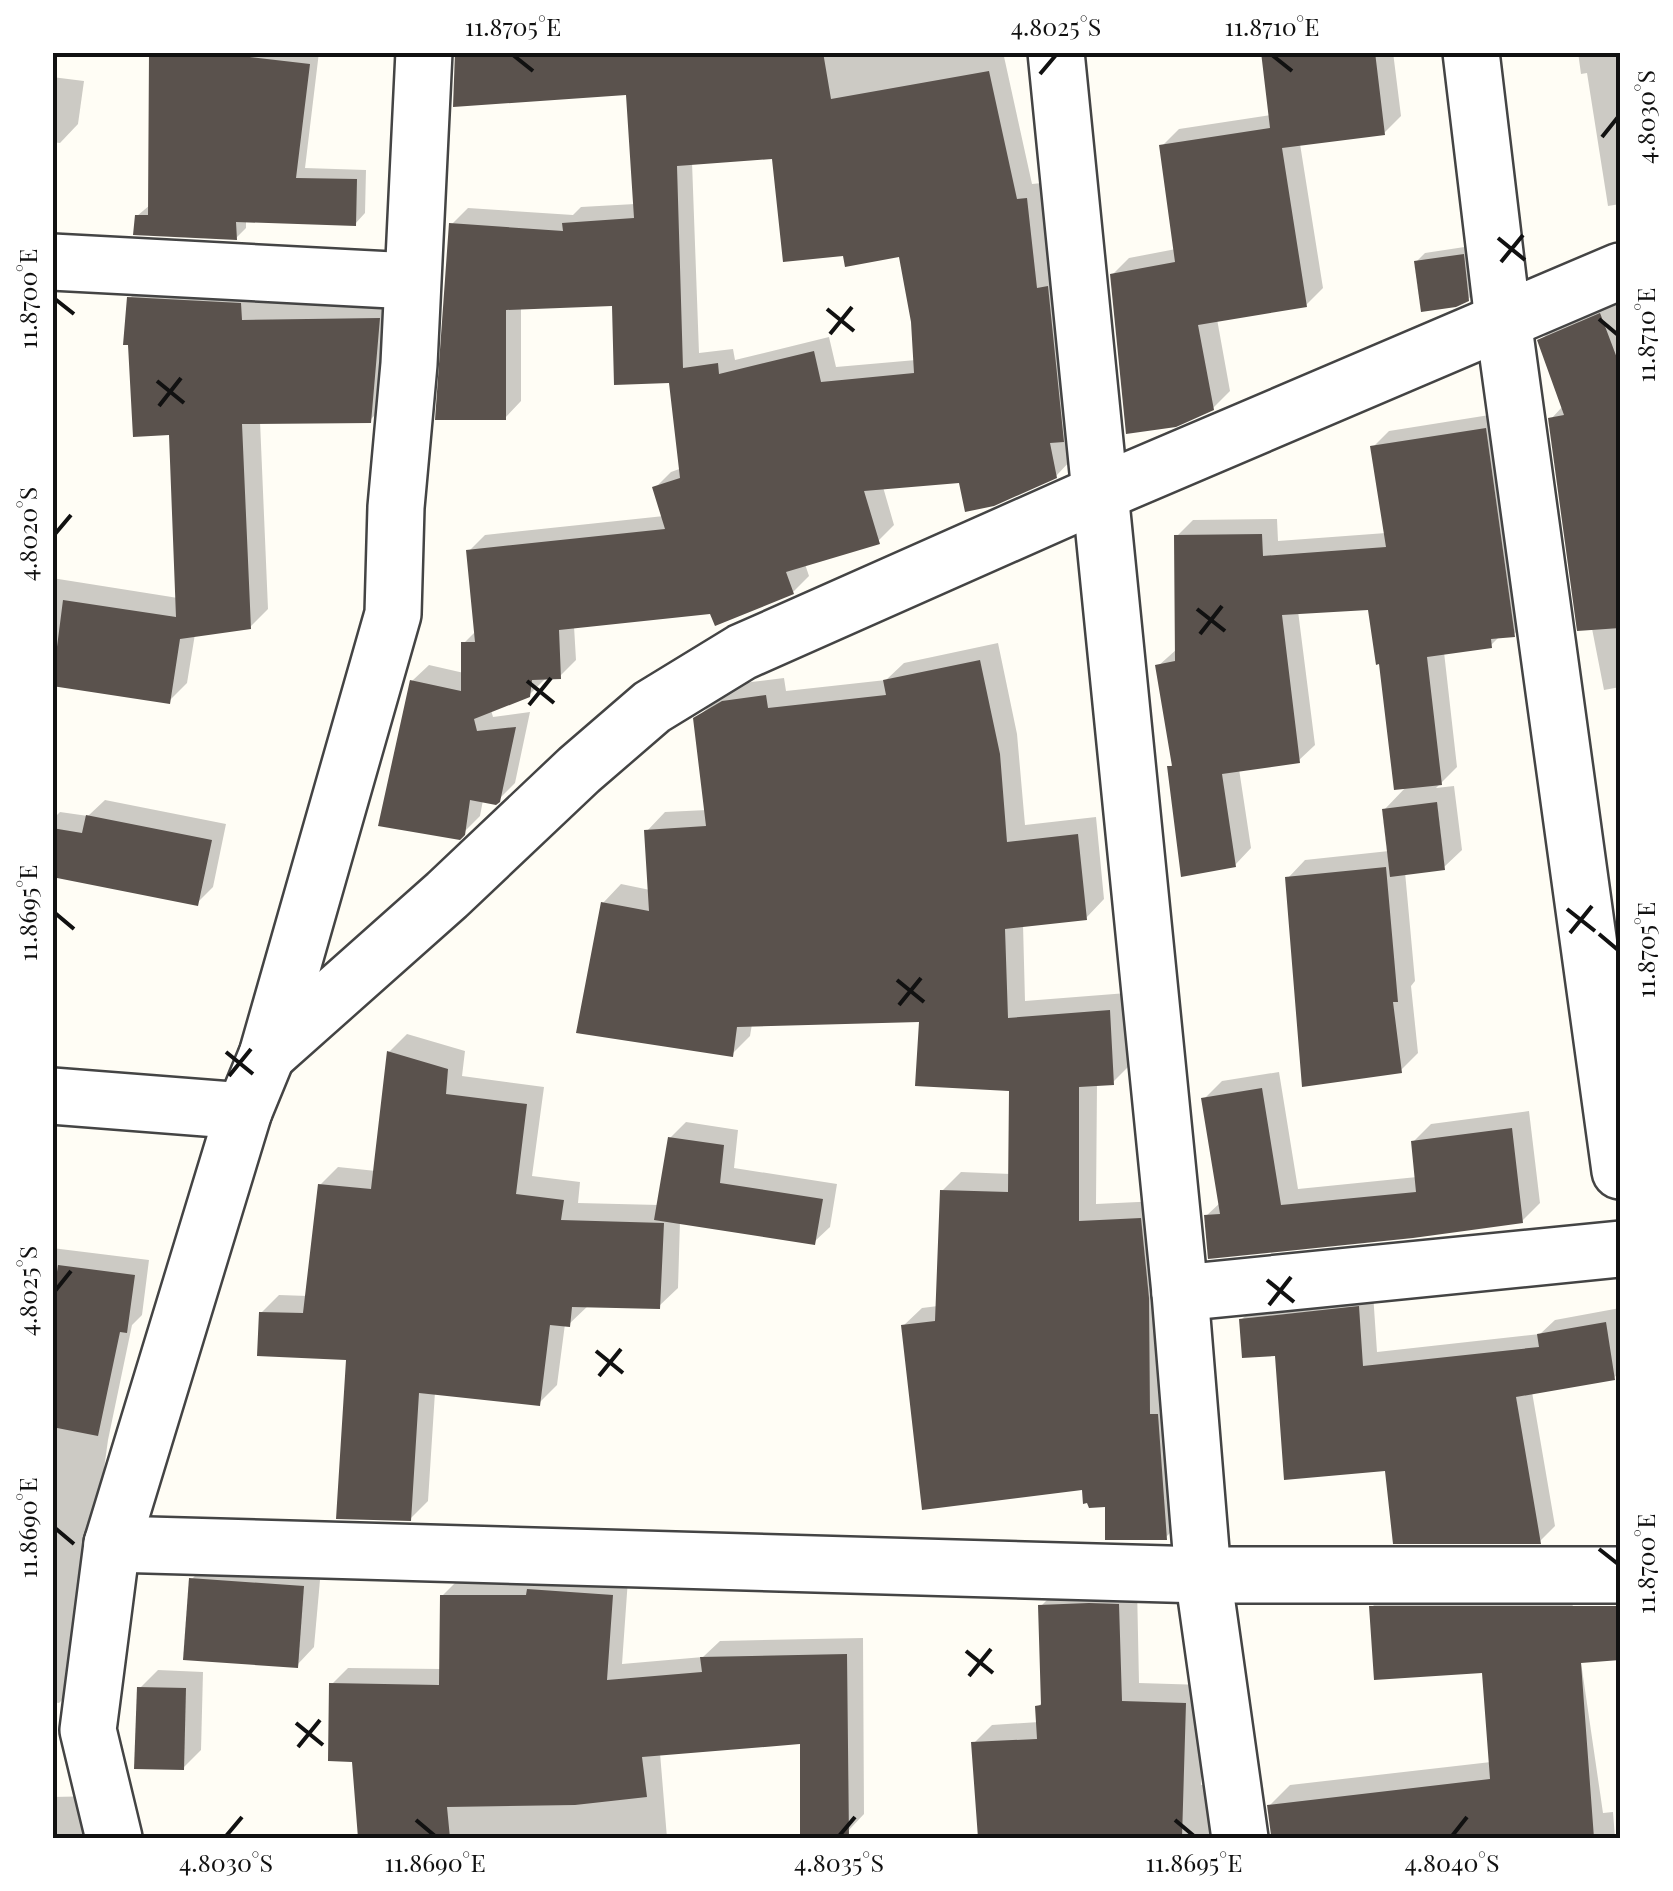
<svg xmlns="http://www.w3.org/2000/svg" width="1673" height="1891" viewBox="0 0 1673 1891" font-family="'Playfair Display',serif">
	<rect width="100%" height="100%" fill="#fffdf5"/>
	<g fill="#0003" fill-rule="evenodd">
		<path d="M152,52H319L305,168L366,170L365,213L355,224L246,220V228L236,238L137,216L150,205Z"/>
		<path d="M456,52H1003L1032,184L1042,183L1072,459L1056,476L883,487L894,525L878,541L805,564L809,576L793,592L712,611L574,626L576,660L560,676L545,679L529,695L491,710L493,717L530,712L515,783L495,803L483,800L480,816L459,837L412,681L429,665L464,673V643L476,631L469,551L485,535L664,516L655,488L671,472L682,468L671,381L615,303L521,307V401L505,418L452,224L468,208L573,215L581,207L635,204L629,92ZM774,156L845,253L901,254L913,321L916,360L836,367L829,337L735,360L733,349L699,353L692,162Z"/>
		<path d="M1263,52H1393L1401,116L1384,133L1300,144L1323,288L1306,305L1217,319L1230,391L1213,408L1112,275L1129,258L1176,249L1162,146L1179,129L1271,115Z"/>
		<path d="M1578,52H1620V204L1608,206L1587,73L1581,74Z"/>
		<path d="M52,77L84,81L78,124L60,143L52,142Z"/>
		<path d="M1471,246L1477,291L1468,299L1416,262L1425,253Z"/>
		<path d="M148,280L258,286L260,303L397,301L388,402L370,420L260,421L268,609L250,627L195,634L187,683L169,701L52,683V578L178,598L171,432L130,298Z"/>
		<path d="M1620,298V687L1604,690L1551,419L1563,406L1540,341L1558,323Z"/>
		<path d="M1502,413L1530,618L1514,634L1501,635L1491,645L1444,652L1457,767L1436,788L1454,786L1462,850L1444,867L1405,872L1415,981L1411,986L1418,1053L1400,1071L1288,878L1305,860L1389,851L1384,810L1407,786L1370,607L1298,611L1315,745L1298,761L1239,769L1251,848L1235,865L1170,767L1174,763L1158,666L1177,649V536L1193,520L1277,519L1278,541L1386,533L1373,447L1389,431Z"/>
		<path d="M998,643L1017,734L1025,825L1096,817L1104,899L1086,918L1023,924L1025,1001L1127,993L1131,1064L1113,1082L1097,1084L1096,1204L1159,1201L1184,1519L1166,1537L1085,1488L903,1326L922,1308L938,1306L942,1191L961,1172L1011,1174V1088L922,1019L752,1024L750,1036L732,1054L603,903L621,884L650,890L647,831L665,812L707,810L696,719L715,701L743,683L784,678L786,691L886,680L904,663Z"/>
		<path d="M105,800L226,824L213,887L197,903L52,874V820L60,812L88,816Z"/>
		<path d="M407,1034L465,1051L462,1076L544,1087L532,1176L580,1182L578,1203L659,1205L670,1138L686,1122L738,1130L734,1168L837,1184L830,1227L814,1242L680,1221L678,1288L659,1306L589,1305L569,1324H565L557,1385L539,1403L435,1392L428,1501L410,1519L349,1358L261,1313L279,1295L308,1296L320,1185L338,1167L376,1171L389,1052Z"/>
		<path d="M1279,1072L1298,1189L1417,1177L1413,1142L1431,1124L1529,1111L1540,1203L1522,1221L1206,1216L1221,1202L1204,1099L1222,1081Z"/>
		<path d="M52,1248L149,1260L142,1315L132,1325L108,1440L74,1688L59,1703L52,1702Z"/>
		<path d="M1373,1293L1377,1352L1540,1334L1555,1320L1620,1308V1371L1614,1378L1532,1392L1555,1526L1540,1541L1387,1469L1278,1353L1242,1319L1257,1304Z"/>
		<path d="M209,1561L321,1569L314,1647L297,1665L192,1579Z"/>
		<path d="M459,1579H628L622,1664L703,1657L720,1641L863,1638L864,1814L848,1831L802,1741L660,1753L667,1838H360L354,1759L332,1684L348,1668L442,1669V1596Z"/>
		<path d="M1137,1586L1139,1683L1204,1685L1201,1785L1221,1783L1225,1838H980L974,1743L992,1725L1039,1722L1038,1707L1043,1701L1041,1606L1060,1587Z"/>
		<path d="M1392,1587H1570L1603,1813L1613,1812L1615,1838H1384V1834L1270,1805L1290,1785L1491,1762L1484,1670L1372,1607Z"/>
		<path d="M158,1670L203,1672L201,1750L183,1768L140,1688Z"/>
		<path d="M97,1796L111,1838H52V1797Z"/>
	</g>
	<g fill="#5a524d" fill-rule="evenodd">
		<path d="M149,52H233V55L310,64L296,178L357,179L356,226L236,222L237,240L133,235L135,215H148Z"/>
		<path d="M455,52H823L831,99L989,71L1017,199L1027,198L1037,288L1048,286L1064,442L1050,443L1057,478L994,506L965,512L959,483L864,491L880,544L786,572L794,594L715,626L710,614L559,630L561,679L532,680L530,697L474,719L477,731L516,727L500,802L496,805L470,800L465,835L460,840L378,826L410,680L461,691V642H475L466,550L665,529L652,487L680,478L669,383L614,385L612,306L506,310V420H435L449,223L563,231L562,223L634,218L626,95L453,107ZM772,159L783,262L843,256L845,267L899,257L911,322L914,373L821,382L814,351L719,374L718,363L683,368L677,166Z"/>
		<path d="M1261,52H1375L1385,135L1282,148L1307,307L1198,325L1214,410L1176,427L1126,434L1110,274L1175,262L1159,145L1270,128Z"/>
		<path d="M1464,254L1469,301L1456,307L1421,312L1414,261Z"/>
		<path d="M127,297L241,303L242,320L380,318L371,423L242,424L251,629L180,639L170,704L52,686L63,600L176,617L169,435L133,437L128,345H123Z"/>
		<path d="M1600,313L1620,366V628L1577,631L1548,418L1564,415L1537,340Z"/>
		<path d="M1486,428L1515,637L1491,639L1492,648L1427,657L1442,785L1394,790L1379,664L1376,665L1368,610L1282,615L1300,763L1222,774L1236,867L1181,877L1167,766H1172L1155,665L1175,661L1174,535L1262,534L1263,556L1386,547L1370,446Z"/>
		<path d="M980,660L1000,754L1007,842L1078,834L1087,920L1005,929L1008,1018L1110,1010L1114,1085L1079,1087V1221L1141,1218L1149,1298L1150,1414H1158L1167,1540H1105V1507L1089,1508L1087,1503L1083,1504L1082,1490L922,1510L901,1325L935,1321L940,1190L1008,1192L1009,1091L915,1086L919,1022L737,1027L733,1057L576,1033L601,902L649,911L644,830L706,826L693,718L722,701L766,695L768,708L886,695L883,680Z"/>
		<path d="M1437,802L1445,870L1390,877L1382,809Z"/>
		<path d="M86,815L212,840L198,906L52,877V828L82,833Z"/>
		<path d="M1386,867L1398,1002H1393L1402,1073L1302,1087L1285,877Z"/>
		<path d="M387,1051L448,1069L446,1094L527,1104L516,1194L564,1200L561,1220L664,1223L660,1309L572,1307L570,1327L550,1325L540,1406L419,1393L411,1521L336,1519L346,1360L257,1356L259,1312L303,1313L318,1184L371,1189Z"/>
		<path d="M1262,1088L1281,1205L1416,1192L1411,1141L1512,1128L1523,1223L1413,1238L1208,1259L1204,1215L1220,1214L1201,1098Z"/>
		<path d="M668,1137L724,1145L720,1183L823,1199L815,1245L654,1220Z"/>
		<path d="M58,1265L135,1275L127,1333L120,1332L98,1436L52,1427V1307Z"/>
		<path d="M1359,1306L1363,1366L1539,1347L1537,1334L1606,1322L1615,1380L1516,1397L1541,1544H1393L1385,1471L1284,1480L1275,1356L1242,1358L1239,1319Z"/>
		<path d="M189,1578L304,1586L298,1668L183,1660Z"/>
		<path d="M527,1589L613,1595L607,1680L702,1672L700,1657L847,1654L849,1838H800V1744L642,1757L647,1797L575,1805L447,1807L450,1838H358L352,1762L328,1761L329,1683L439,1685L440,1595H526Z"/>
		<path d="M1089,1603L1119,1604L1122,1701L1186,1703L1182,1838H978L971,1742L1037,1739L1035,1706L1041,1705L1038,1605Z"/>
		<path d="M1369,1606H1620V1660L1581,1663L1594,1838L1271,1835L1267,1805L1490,1779L1482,1673L1374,1680Z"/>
		<path d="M137,1687L186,1688L184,1770L134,1769Z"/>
	</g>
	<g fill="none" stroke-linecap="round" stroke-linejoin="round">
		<defs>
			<g id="minor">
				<path d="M1056,52L1180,1293L1203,1575L1240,1838"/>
				<path d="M1471,52L1503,320L1620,1171"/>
				<path d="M52,262L411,281"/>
				<path d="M267,1055L447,895L579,770L652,707L742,652L1100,493L1620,271"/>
				<path d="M52,1096L244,1111"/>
				<path d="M1180,1293L1620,1249"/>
				<path d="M112,1544L1203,1575H1620"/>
				<path d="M114,1838L88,1730L112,1544L244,1111L267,1055L393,614L396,507L409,364L424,52"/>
			</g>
		</defs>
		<use href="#minor" stroke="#444" stroke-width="60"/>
		<use href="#minor" stroke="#fff" stroke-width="55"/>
	</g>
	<path fill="none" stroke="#111" stroke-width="4" d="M513,55L533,71M1272,55L1292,71M1040,74L1056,55M1602,137L1618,117M1498,238L1525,260M1501,262L1523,235M55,299L74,314M827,309L854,331M1599,319L1618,335M830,334L852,307M157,381L184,403M159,406L181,378M55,534L71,515M1197,609L1225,631M1200,634L1222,606M527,681L554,703M529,705L551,678M1567,909L1595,931M55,913L74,929M1570,933L1592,906M1599,934L1618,950M897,980L924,1002M899,1005L921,978M226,1052L253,1074M229,1076L251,1049M1267,1280L1294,1302M55,1291L71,1271M1269,1305L1291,1277M596,1351L623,1373M599,1376L621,1349M55,1528L74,1544M1599,1549L1618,1564M966,1651L993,1673M969,1676L991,1649M296,1723L323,1745M298,1747L320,1720M416,1820L435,1836M1175,1820L1194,1836M226,1836L242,1817M839,1836L855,1817M1452,1836L1467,1817"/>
	<rect width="1673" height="1891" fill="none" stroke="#ffffff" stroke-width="110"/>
	<rect x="55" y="55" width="1563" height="1781" fill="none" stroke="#111" stroke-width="4"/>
	<g font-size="25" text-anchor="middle" fill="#111">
		<text x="513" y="36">11.8705°E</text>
		<text x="1056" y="36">4.8025°S</text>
		<text x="1272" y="36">11.8710°E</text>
		<text transform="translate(1646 117) rotate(-90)" y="9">4.8030°S</text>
		<text transform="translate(28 299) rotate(-90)" y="9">11.8700°E</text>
		<text transform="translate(1646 335) rotate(-90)" y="9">11.8710°E</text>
		<text transform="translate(28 534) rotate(-90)" y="9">4.8020°S</text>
		<text transform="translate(28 913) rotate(-90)" y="9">11.8695°E</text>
		<text transform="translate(1646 950) rotate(-90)" y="9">11.8705°E</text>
		<text transform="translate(28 1291) rotate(-90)" y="9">4.8025°S</text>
		<text transform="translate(28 1528) rotate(-90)" y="9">11.8690°E</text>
		<text transform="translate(1646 1564) rotate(-90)" y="9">11.8700°E</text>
		<text x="226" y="1872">4.8030°S</text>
		<text x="435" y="1872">11.8690°E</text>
		<text x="839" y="1872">4.8035°S</text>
		<text x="1194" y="1872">11.8695°E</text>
		<text x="1452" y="1872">4.8040°S</text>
	</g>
</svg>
